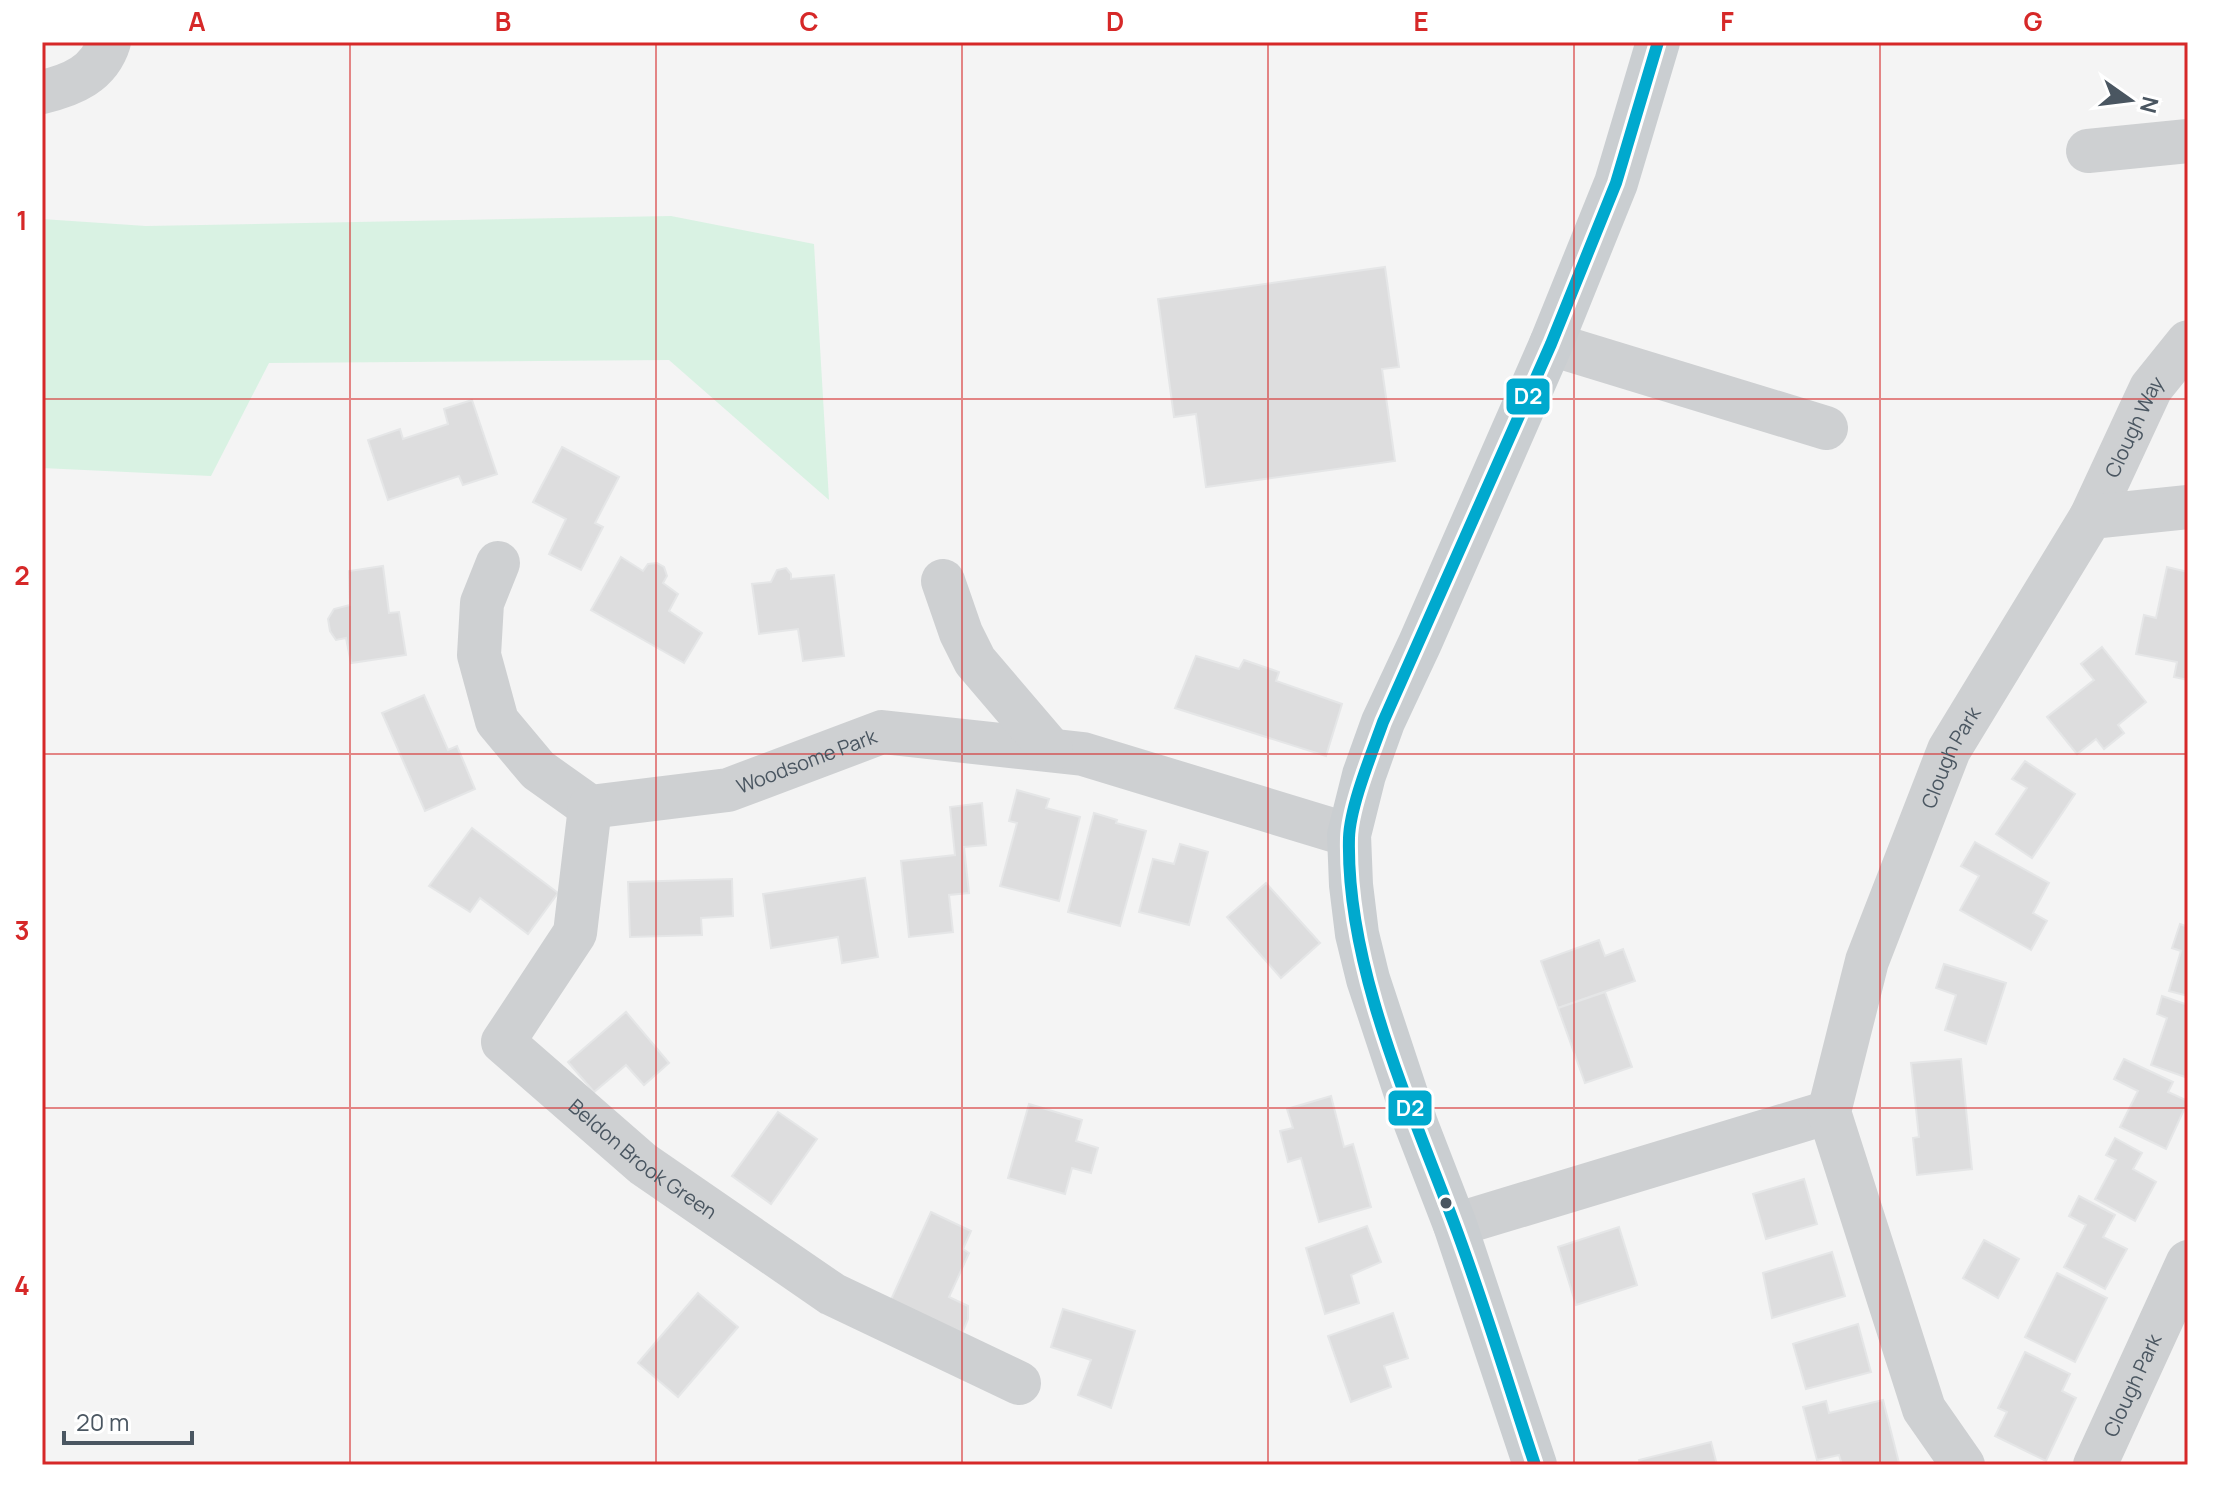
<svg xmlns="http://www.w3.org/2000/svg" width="2230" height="1507" viewBox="0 0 2230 1507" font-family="Manrope,sans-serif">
	<rect width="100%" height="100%" fill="#f4f4f4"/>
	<path fill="#d9f2e3" d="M671,216L814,244L829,500L669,360L269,363L211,476L42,468V219L146,226Z"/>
	<g fill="#ddddde" stroke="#e5e6e7" stroke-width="2">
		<path d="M1385,267L1399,367L1382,369L1395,461L1206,487L1196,414L1174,417L1158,299Z"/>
		<path d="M472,400L497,474L463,485L459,476L388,500L368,440L400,429L403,439L448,424L444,409Z"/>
		<path d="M562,447L619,477L595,523L603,527L581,570L549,554L566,519L533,502Z"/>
		<path d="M621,557L643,571L648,564L657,563L664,567L667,576L663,583L678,594L669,611L702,633L684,663L591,610Z"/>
		<path d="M383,566L389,613L399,612L406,655L351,663L346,638L336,640L330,631L328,619L334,609L350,605L349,571Z"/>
		<path d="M2167,567L2188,572V680L2174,677L2177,662L2136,654L2144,615L2156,618Z"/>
		<path d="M786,568L791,574V579L834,575L844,656L803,661L798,629L759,634L752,584L771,582L777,570Z"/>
		<path d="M2102,647L2146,702L2118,725L2124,733L2104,749L2096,739L2077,754L2047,717L2094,680L2081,664Z"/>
		<path d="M1196,656L1239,669L1244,660L1279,672L1276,681L1342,704L1326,756L1175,708Z"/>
		<path d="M424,695L448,750L457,746L475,789L425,811L382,713Z"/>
		<path d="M2025,761L2075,794L2032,858L1996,834L2027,788L2012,779Z"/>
		<path d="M1017,790L1049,799L1046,808L1080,817L1059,901L1000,886L1017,823L1009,821Z"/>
		<path d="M982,803L986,845L964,847L969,893L949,895L953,932L909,937L901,861L955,855L950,807Z"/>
		<path d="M1094,813L1117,820L1116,823L1146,831L1120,926L1068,912Z"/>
		<path d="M472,828L558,893L528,934L480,898L470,912L429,886Z"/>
		<path d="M1975,842L2049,883L2033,913L2047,921L2031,950L1960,910L1979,876L1961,866Z"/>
		<path d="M1180,844L1208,852L1189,925L1139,912L1153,859L1174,864Z"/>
		<path d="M865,878L878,957L842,963L838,937L771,948L763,894Z"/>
		<path d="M732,879L733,916L701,918L702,935L630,937L628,882Z"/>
		<path d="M1266,883L1320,943L1281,978L1227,917Z"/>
		<path d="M2180,924L2188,927V996L2169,991L2181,951L2172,948Z"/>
		<path d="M1599,940L1605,956L1623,949L1635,981L1558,1008L1541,961Z"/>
		<path d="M1944,964L2006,983L1986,1044L1945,1030L1956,995L1936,988Z"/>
		<path d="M1605,992L1632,1067L1585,1083L1558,1008Z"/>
		<path d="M2162,996L2188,1005V1078L2151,1065L2167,1018L2157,1014Z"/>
		<path d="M626,1012L669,1063L644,1085L626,1065L594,1092L568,1062Z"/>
		<path d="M1961,1059L1972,1169L1917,1175L1913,1138L1919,1137L1911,1063Z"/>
		<path d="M2124,1059L2173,1082L2168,1092L2188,1101L2166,1149L2120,1127L2138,1091L2114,1079Z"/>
		<path d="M1331,1096L1344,1147L1353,1144L1371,1207L1319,1222L1301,1158L1288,1162L1280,1131L1293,1128L1287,1109Z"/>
		<path d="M1029,1104L1082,1120L1076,1141L1098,1148L1091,1173L1072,1168L1065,1194L1008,1178Z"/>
		<path d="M778,1112L817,1139L771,1204L732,1176Z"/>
		<path d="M2115,1138L2142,1153L2133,1169L2156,1182L2135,1221L2095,1199L2116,1160L2106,1155Z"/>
		<path d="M1804,1179L1817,1224L1766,1239L1753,1194Z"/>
		<path d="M2079,1196L2115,1215L2103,1237L2127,1249L2105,1289L2064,1267L2086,1225L2069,1216Z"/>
		<path d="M931,1212L971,1231L963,1249L969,1253L949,1297L968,1306V1319L963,1331L954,1334L889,1304Z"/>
		<path d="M1367,1226L1381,1262L1351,1275L1359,1303L1325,1314L1306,1248Z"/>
		<path d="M1619,1227L1637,1285L1576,1305L1558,1247Z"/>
		<path d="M1984,1240L2019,1259L1998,1298L1963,1278Z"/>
		<path d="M1832,1252L1845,1296L1772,1318L1763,1273Z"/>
		<path d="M2057,1273L2107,1298L2075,1362L2025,1337Z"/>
		<path d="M698,1293L738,1327L678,1397L638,1363Z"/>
		<path d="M1063,1309L1135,1331L1111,1408L1078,1395L1091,1360L1051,1347Z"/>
		<path d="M1393,1313L1408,1358L1384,1366L1391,1387L1351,1402L1328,1336Z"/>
		<path d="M1858,1324L1871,1372L1806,1389L1793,1344Z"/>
		<path d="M2025,1352L2070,1374L2062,1391L2076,1398L2046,1461L1995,1436L2007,1412L1998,1408Z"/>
		<path d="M1883,1400L1899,1463L1889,1465H1842L1839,1455L1817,1460L1803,1407L1826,1401L1829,1413Z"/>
		<path d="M1711,1442L1717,1465H1640L1639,1460Z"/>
	</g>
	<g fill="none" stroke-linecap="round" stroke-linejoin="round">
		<g stroke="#ced0d2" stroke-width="44">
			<path d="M42,92C72,85 99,74 109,42"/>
			<path d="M2088,151L2188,141"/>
			<path d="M1551,344L1826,428"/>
			<path id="s1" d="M2091,517L2151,388L2188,342"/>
			<path id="s2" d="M498,563L482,603L479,655L497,721L538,770L590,807L728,790L882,732L1083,754L1349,835"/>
			<path d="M943,581L961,633L975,661L1051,750"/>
			<path id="s3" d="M590,807L575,933L503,1042L643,1164L832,1294L1019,1383"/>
			<path d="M1455,1225L1829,1112"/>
			<path id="s4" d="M1963,1465L1924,1409L1829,1112L1867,961L1949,750L2091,517L2188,507"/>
			<path id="s5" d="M2095,1465L2188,1262"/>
		</g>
		<path stroke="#caced1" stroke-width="44" d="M1535,1465L1455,1225L1416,1124L1368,979L1357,934L1351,885L1349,835L1364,775L1383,722L1420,643L1551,344L1616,183L1658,42"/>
		<defs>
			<path id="bus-1" d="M1535,1465C1508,1384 1484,1303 1454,1223C1410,1105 1346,966 1349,838C1350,806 1372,753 1383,722L1551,344L1616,183L1658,42"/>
		</defs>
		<use href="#bus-1" stroke="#fff" stroke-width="18"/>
		<use href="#bus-1" stroke="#00a9ce" stroke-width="12"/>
	</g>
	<path fill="none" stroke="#d62828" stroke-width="2" stroke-opacity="0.55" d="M350,42V1465M656,42V1465M962,42V1465M1268,42V1465M1574,42V1465M1880,42V1465M42,399H2188M42,754H2188M42,1108H2188"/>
	<circle fill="#4a5661" stroke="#fff" stroke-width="3" cx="1446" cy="1203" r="7"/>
	<g text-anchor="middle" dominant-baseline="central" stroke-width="6" stroke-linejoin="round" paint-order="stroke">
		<g font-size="20" fill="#4a5661" stroke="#fff">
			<text stroke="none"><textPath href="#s1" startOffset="100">Clough Way</textPath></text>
			<text stroke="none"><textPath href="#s4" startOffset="756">Clough Park</textPath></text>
			<text stroke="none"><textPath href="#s2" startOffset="514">Woodsome Park</textPath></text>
			<text stroke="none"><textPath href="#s3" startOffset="440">Beldon Brook Green</textPath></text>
			<text stroke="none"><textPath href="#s5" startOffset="88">Clough Park</textPath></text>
		</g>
	</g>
	<g stroke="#fff" stroke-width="3">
		<rect x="1505" y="377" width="46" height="39" rx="8" fill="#00a9ce"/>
		<rect x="1387" y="1089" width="46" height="38" rx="8" fill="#00a9ce"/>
	</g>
	<g font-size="22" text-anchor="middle" font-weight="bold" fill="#fff">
		<text x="1528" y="404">D2</text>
		<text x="1410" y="1116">D2</text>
	</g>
	<rect width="2230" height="1507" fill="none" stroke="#ffffff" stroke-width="88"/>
	<g transform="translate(2130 100) rotate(104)" stroke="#ffffff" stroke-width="6" paint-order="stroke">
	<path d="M0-6L14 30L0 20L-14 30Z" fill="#4a5661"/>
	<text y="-12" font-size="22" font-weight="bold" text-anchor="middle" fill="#4a5661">N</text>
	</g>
	<path d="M64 1431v12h128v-12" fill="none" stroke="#4a5661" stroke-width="4"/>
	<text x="76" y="1431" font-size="24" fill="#4a5661" stroke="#ffffff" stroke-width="6" paint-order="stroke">20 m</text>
	<rect x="44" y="44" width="2142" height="1419" fill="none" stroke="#d62828" stroke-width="3"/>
	<g font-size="26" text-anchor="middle" font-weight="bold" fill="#d62828">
		<text x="197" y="31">A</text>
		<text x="503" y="31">B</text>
		<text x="809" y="31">C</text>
		<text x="1115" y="31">D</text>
		<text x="1421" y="31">E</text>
		<text x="1727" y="31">F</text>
		<text x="2033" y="31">G</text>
		<text x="22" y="230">1</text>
		<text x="22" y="585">2</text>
		<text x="22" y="940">3</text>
		<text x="22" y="1295">4</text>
	</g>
</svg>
